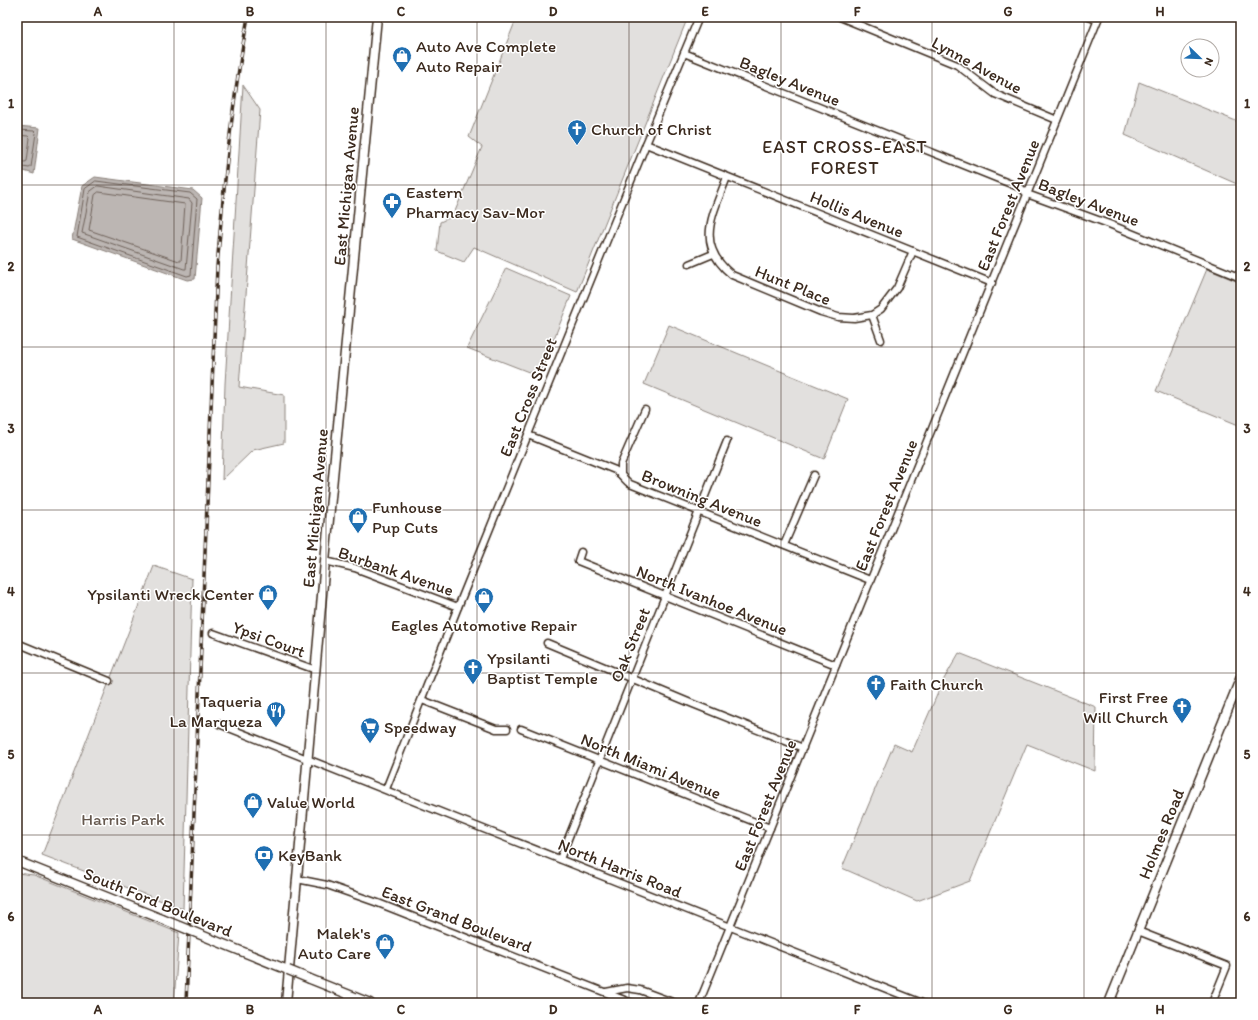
<svg xmlns="http://www.w3.org/2000/svg" width="1258" height="1020" viewBox="0 0 1258 1020" font-family="Itim,sans-serif">
	<rect width="100%" height="100%" fill="#fff"/>
	<filter id="ink" filterUnits="userSpaceOnUse"><feTurbulence type="fractalNoise" baseFrequency=".025" numOctaves="2"/><feDisplacementMap in="SourceGraphic" scale="8" xChannelSelector="R" yChannelSelector="G"/><feConvolveMatrix kernelMatrix="1 2 1 2 8 2 1 2 1" color-interpolation-filters="sRGB"/></filter>
	<g filter="url(#ink)">
		<g fill="#e2e0de" stroke="#8e857e">
			<path d="M517,17H688L577,292L474,247L464,262L437,251L440,222L453,216L482,147L469,137Z"/>
			<path d="M1139,82L1241,123V176L1237,184L1125,135Z"/>
			<path d="M243,85L260,110L239,387L284,395V443L253,450L222,480L225,384Z"/>
			<path d="M506,268L571,296L539,376L467,348Z"/>
			<path d="M1207,269L1241,283V426L1156,391Z"/>
			<path d="M669,325L848,399L824,459L644,384Z"/>
			<path d="M154,566L192,579L183,909L42,855Z"/>
			<path d="M959,653L1096,707L1095,771L1027,744L970,881L917,901L842,868L894,744L912,752L944,679Z"/>
			<path d="M17,873L34,875L179,933L174,1003H17Z"/>
		</g>
		<g fill="#bcb6b3" stroke="#887e77">
			<path d="M17,126L40,128L34,174L17,169Z"/>
			<path d="M95,177L193,190L202,198L195,279L187,280L72,239L82,186Z"/>
		</g>
		<g fill="none" stroke-linecap="round" stroke-linejoin="round">
			<g stroke="#6f625a" stroke-width="1">
				<path d="M17,130L34,131L36,133L31,167L29,168L17,166"/>
				<path d="M17,135L28,136L30,138L27,161L25,162L17,161"/>
				<path d="M96,181L190,193L197,199L191,275L187,276L77,237L85,189Z"/>
				<path d="M98,186L189,199L192,203L186,269H184L82,233L90,192Z"/>
				<path d="M99,192L185,204L181,261H179L89,230L95,195Z"/>
			</g>
			<defs>
				<g id="minor">
					<path d="M840,17L957,65L995,94L1057,120"/>
					<path d="M1089,17L1097,20"/>
					<path d="M684,53L1021,188L1027,194L1109,224L1241,278"/>
					<path d="M646,144L992,283"/>
					<path d="M727,177C713,215 694,244 732,275L821,312L838,317L854,318L872,315L881,309L897,288L913,251"/>
					<path d="M689,264L713,254"/>
					<path d="M872,315L881,340"/>
					<path d="M528,435L615,470C621,474 624,479 630,484L870,580"/>
					<path d="M621,474V464L645,409"/>
					<path d="M784,545L814,475"/>
					<path d="M581,552L578,561L836,665"/>
					<path d="M325,561L355,568L458,607"/>
					<path d="M213,633L316,670"/>
					<path d="M17,643L109,681"/>
					<path d="M547,643L693,704L803,748"/>
					<path d="M422,700L496,729H507"/>
					<path d="M219,724L922,1003"/>
					<path d="M521,729L770,828"/>
					<path d="M386,789L458,607L646,144L699,17"/>
					<path d="M560,859L727,441"/>
					<path d="M297,879L327,885L378,903L632,1003"/>
					<path d="M1138,931L1227,966L1212,1003"/>
					<path d="M606,992L627,988L640,990L675,1003"/>
					<path d="M699,1003L1099,17"/>
				</g>
				<g id="major">
					<path d="M17,861L162,919"/>
					<path d="M216,941L288,970"/>
					<path d="M310,979L370,1003"/>
					<path d="M286,1003L325,561L377,17"/>
					<path d="M1109,1003L1241,677"/>
				</g>
			</defs>
			<use href="#minor" stroke="#3b2a1e" stroke-width="9"/>
			<use href="#major" stroke="#3b2a1e" stroke-width="11"/>
			<use href="#minor" stroke="#fff" stroke-width="6"/>
			<use href="#major" stroke="#fff" stroke-width="8"/>
			<defs>
				<path id="rail" d="M186,1003L217,267C224,183 232,100 248,17"/>
			</defs>
			<use href="#rail" stroke="#3b2a1e" stroke-width="3.5"/>
			<use href="#rail" stroke="#fff" stroke-width="2" stroke-dasharray="6" stroke-linecap="butt"/>
			<defs>
				<g id="major-bridge">
					<path d="M162,919L216,941"/>
					<path d="M288,970L310,979"/>
				</g>
			</defs>
			<use href="#major-bridge" stroke="#3b2a1e" stroke-width="11" stroke-linecap="butt"/>
			<use href="#major-bridge" stroke="#fff" stroke-width="8"/>
		</g>
	</g>
	<path fill="none" stroke="#3b2a1e" stroke-width="1" stroke-opacity="0.55" d="M174,17V1003M326,17V1003M477,17V1003M629,17V1003M781,17V1003M932,17V1003M1084,17V1003M17,185H1241M17,347H1241M17,510H1241M17,673H1241M17,835H1241"/>
	<defs>
		<symbol id="shop-pin" viewBox="-11 -11 22 30"><path d="M0 17L-7.5 6A9.5 9.5 0 1 1 7.5 6Z" fill="#1f6fb2" stroke="#fff"/><path d="M-5-2.5h2.3a2.7 3.5 0 0 1 5.4 0H5L5.5 6h-11ZM-1.5-2.5h3a1.5 2.3 0 0 0-3 0Z" fill="#fff"/></symbol>
		<symbol id="church-pin" viewBox="-11 -11 22 30"><path d="M0 17L-7.5 6A9.5 9.5 0 1 1 7.5 6Z" fill="#1f6fb2" stroke="#fff"/><path d="M-1.2-6h2.4v3.5h3.3v2.4h-3.3V6h-2.4V-.1h-3.3v-2.4h3.3Z" fill="#fff"/></symbol>
		<symbol id="pharmacy-pin" viewBox="-11 -11 22 30"><path d="M0 17L-7.5 6A9.5 9.5 0 1 1 7.5 6Z" fill="#1f6fb2" stroke="#fff"/><path d="M-2-6h4v4h4v4h-4v4h-4v-4h-4v-4h4Z" fill="#fff"/></symbol>
		<symbol id="restaurant-pin" viewBox="-11 -11 22 30"><path d="M0 17L-7.5 6A9.5 9.5 0 1 1 7.5 6Z" fill="#1f6fb2" stroke="#fff"/><path d="M-5-6h1v4h1v-4h1v4h1v-4h1v5L-1.5 .5V6h-2V.5L-5-1ZM5-6V6H3V1.5H1.5Q1.5-4 5-6Z" fill="#fff"/></symbol>
		<symbol id="supermarket-pin" viewBox="-11 -11 22 30"><path d="M0 17L-7.5 6A9.5 9.5 0 1 1 7.5 6Z" fill="#1f6fb2" stroke="#fff"/><path d="M-6-5.5h2.5l.6 2H6L4.5 2H-2.5L-4.4-4H-6ZM-1.5 3.2a1.3 1.3 0 1 0 .1 0ZM3 3.2a1.3 1.3 0 1 0 .1 0Z" fill="#fff"/></symbol>
		<symbol id="bank-pin" viewBox="-11 -11 22 30"><path d="M0 17L-7.5 6A9.5 9.5 0 1 1 7.5 6Z" fill="#1f6fb2" stroke="#fff"/><path d="M-6-4H6V4H-6ZM0-2.3a2.3 2.3 0 1 0 0 4.6a2.3 2.3 0 1 0 0-4.6Z" fill="#fff"/></symbol>
	</defs>
	<g fill-rule="evenodd">
		<use href="#shop-pin" x="391" y="45" width="22" height="30"/>
		<use href="#church-pin" x="566" y="118" width="22" height="30"/>
		<use href="#pharmacy-pin" x="381" y="191" width="22" height="30"/>
		<use href="#shop-pin" x="347" y="506" width="22" height="30"/>
		<use href="#shop-pin" x="257" y="583" width="22" height="30"/>
		<use href="#shop-pin" x="473" y="586" width="22" height="30"/>
		<use href="#church-pin" x="462" y="657" width="22" height="30"/>
		<use href="#church-pin" x="865" y="673" width="22" height="30"/>
		<use href="#church-pin" x="1171" y="696" width="22" height="30"/>
		<use href="#restaurant-pin" x="265" y="700" width="22" height="30"/>
		<use href="#supermarket-pin" x="359" y="716" width="22" height="30"/>
		<use href="#shop-pin" x="242" y="791" width="22" height="30"/>
		<use href="#bank-pin" x="253" y="844" width="22" height="30"/>
		<use href="#shop-pin" x="374" y="932" width="22" height="30"/>
	</g>
	<g text-anchor="middle" dominant-baseline="central" stroke-width="3" stroke-linejoin="round" paint-order="stroke">
		<g font-size="17" fill="#3b2a1e" stroke="#fff" text-anchor="start">
			<text x="416" y="46">Auto Ave Complete<tspan x="416" dy="20">Auto Repair</tspan></text>
			<text x="591" y="129">Church of Christ</text>
			<text x="406" y="192">Eastern<tspan x="406" dy="20">Pharmacy Sav-Mor</tspan></text>
			<text x="372" y="507">Funhouse<tspan x="372" dy="20">Pup Cuts</tspan></text>
			<text x="254" y="594" text-anchor="end">Ypsilanti Wreck Center</text>
			<text x="484" y="625" text-anchor="middle">Eagles Automotive Repair</text>
			<text x="487" y="658">Ypsilanti<tspan x="487" dy="20">Baptist Temple</tspan></text>
			<text x="890" y="684">Faith Church</text>
			<text x="1168" y="697" text-anchor="end">First Free<tspan x="1168" dy="20">Will Church</tspan></text>
			<text x="262" y="701" text-anchor="end">Taqueria<tspan x="262" dy="20">La Marqueza</tspan></text>
			<text x="384" y="727">Speedway</text>
			<text x="267" y="802">Value World</text>
			<text x="278" y="855">KeyBank</text>
			<text x="371" y="933" text-anchor="end">Malek's<tspan x="371" dy="20">Auto Care</tspan></text>
		</g>
		<g font-size="17" fill="#3b2a1e" stroke="#fff">
			<text transform="translate(977 65) rotate(29)">Lynne Avenue</text>
			<text transform="translate(790 81) rotate(22)">Bagley Avenue</text>
			<text transform="translate(346 186) rotate(-85)">East Michigan Avenue</text>
			<text transform="translate(1089 202) rotate(21)">Bagley Avenue</text>
			<text transform="translate(1008 205) rotate(-68)">East Forest Avenue</text>
			<text transform="translate(857 214) rotate(22)">Hollis Avenue</text>
			<text transform="translate(793 285) rotate(22)">Hunt Place</text>
			<text transform="translate(528 397) rotate(-68)">East Cross Street</text>
			<text transform="translate(702 498) rotate(22)">Browning Avenue</text>
			<text transform="translate(886 505) rotate(-68)">East Forest Avenue</text>
			<text transform="translate(315 508) rotate(-85)">East Michigan Avenue</text>
			<text transform="translate(396 571) rotate(19)">Burbank Avenue</text>
			<text transform="translate(712 600) rotate(22)">North Ivanhoe Avenue</text>
			<text transform="translate(269 639) rotate(20)">Ypsi Court</text>
			<text transform="translate(630 645) rotate(-68)">Oak Street</text>
			<text transform="translate(651 766) rotate(22)">North Miami Avenue</text>
			<text transform="translate(765 805) rotate(-68)">East Forest Avenue</text>
			<text transform="translate(1161 834) rotate(-68)">Holmes Road</text>
			<text transform="translate(620 868) rotate(22)">North Harris Road</text>
			<text transform="translate(158 902) rotate(22)">South Ford Boulevard</text>
			<text transform="translate(457 919) rotate(21)">East Grand Boulevard</text>
		</g>
		<g font-size="17" fill="#65584e" stroke="#fff">
			<text x="123" y="819">Harris Park</text>
		</g>
		<g font-size="18" letter-spacing="1" fill="#3b2a1e" stroke="#fff">
			<text x="845" y="147">EAST CROSS-EAST<tspan x="845" dy="21">FOREST</tspan></text>
		</g>
	</g>
	<rect width="1258" height="1020" fill="none" stroke="#fff" stroke-width="44"/>
	<g transform="translate(1200 58) rotate(113)"><circle r="19" fill="#ffffff" stroke="#b1aaa5"/>
	<path d="M0-3L7 15L0 10L-7 15Z" fill="#1f6fb2"/>
	<text y="-6" font-size="11" font-weight="bold" text-anchor="middle" fill="#3b2a1e">N</text>
	</g>
	<rect x="22" y="22" width="1214" height="976" fill="none" stroke="#3b2a1e" stroke-width="1.5"/>
	<g font-size="13" text-anchor="middle" font-weight="bold" fill="#3b2a1e">
		<text x="98" y="16">A</text>
		<text x="250" y="16">B</text>
		<text x="401" y="16">C</text>
		<text x="553" y="16">D</text>
		<text x="705" y="16">E</text>
		<text x="857" y="16">F</text>
		<text x="1008" y="16">G</text>
		<text x="1160" y="16">H</text>
		<text x="11" y="108">1</text>
		<text x="1247" y="108">1</text>
		<text x="11" y="271">2</text>
		<text x="1247" y="271">2</text>
		<text x="11" y="433">3</text>
		<text x="1247" y="433">3</text>
		<text x="11" y="596">4</text>
		<text x="1247" y="596">4</text>
		<text x="11" y="759">5</text>
		<text x="1247" y="759">5</text>
		<text x="11" y="921">6</text>
		<text x="1247" y="921">6</text>
		<text x="98" y="1014">A</text>
		<text x="250" y="1014">B</text>
		<text x="401" y="1014">C</text>
		<text x="553" y="1014">D</text>
		<text x="705" y="1014">E</text>
		<text x="857" y="1014">F</text>
		<text x="1008" y="1014">G</text>
		<text x="1160" y="1014">H</text>
	</g>
</svg>
